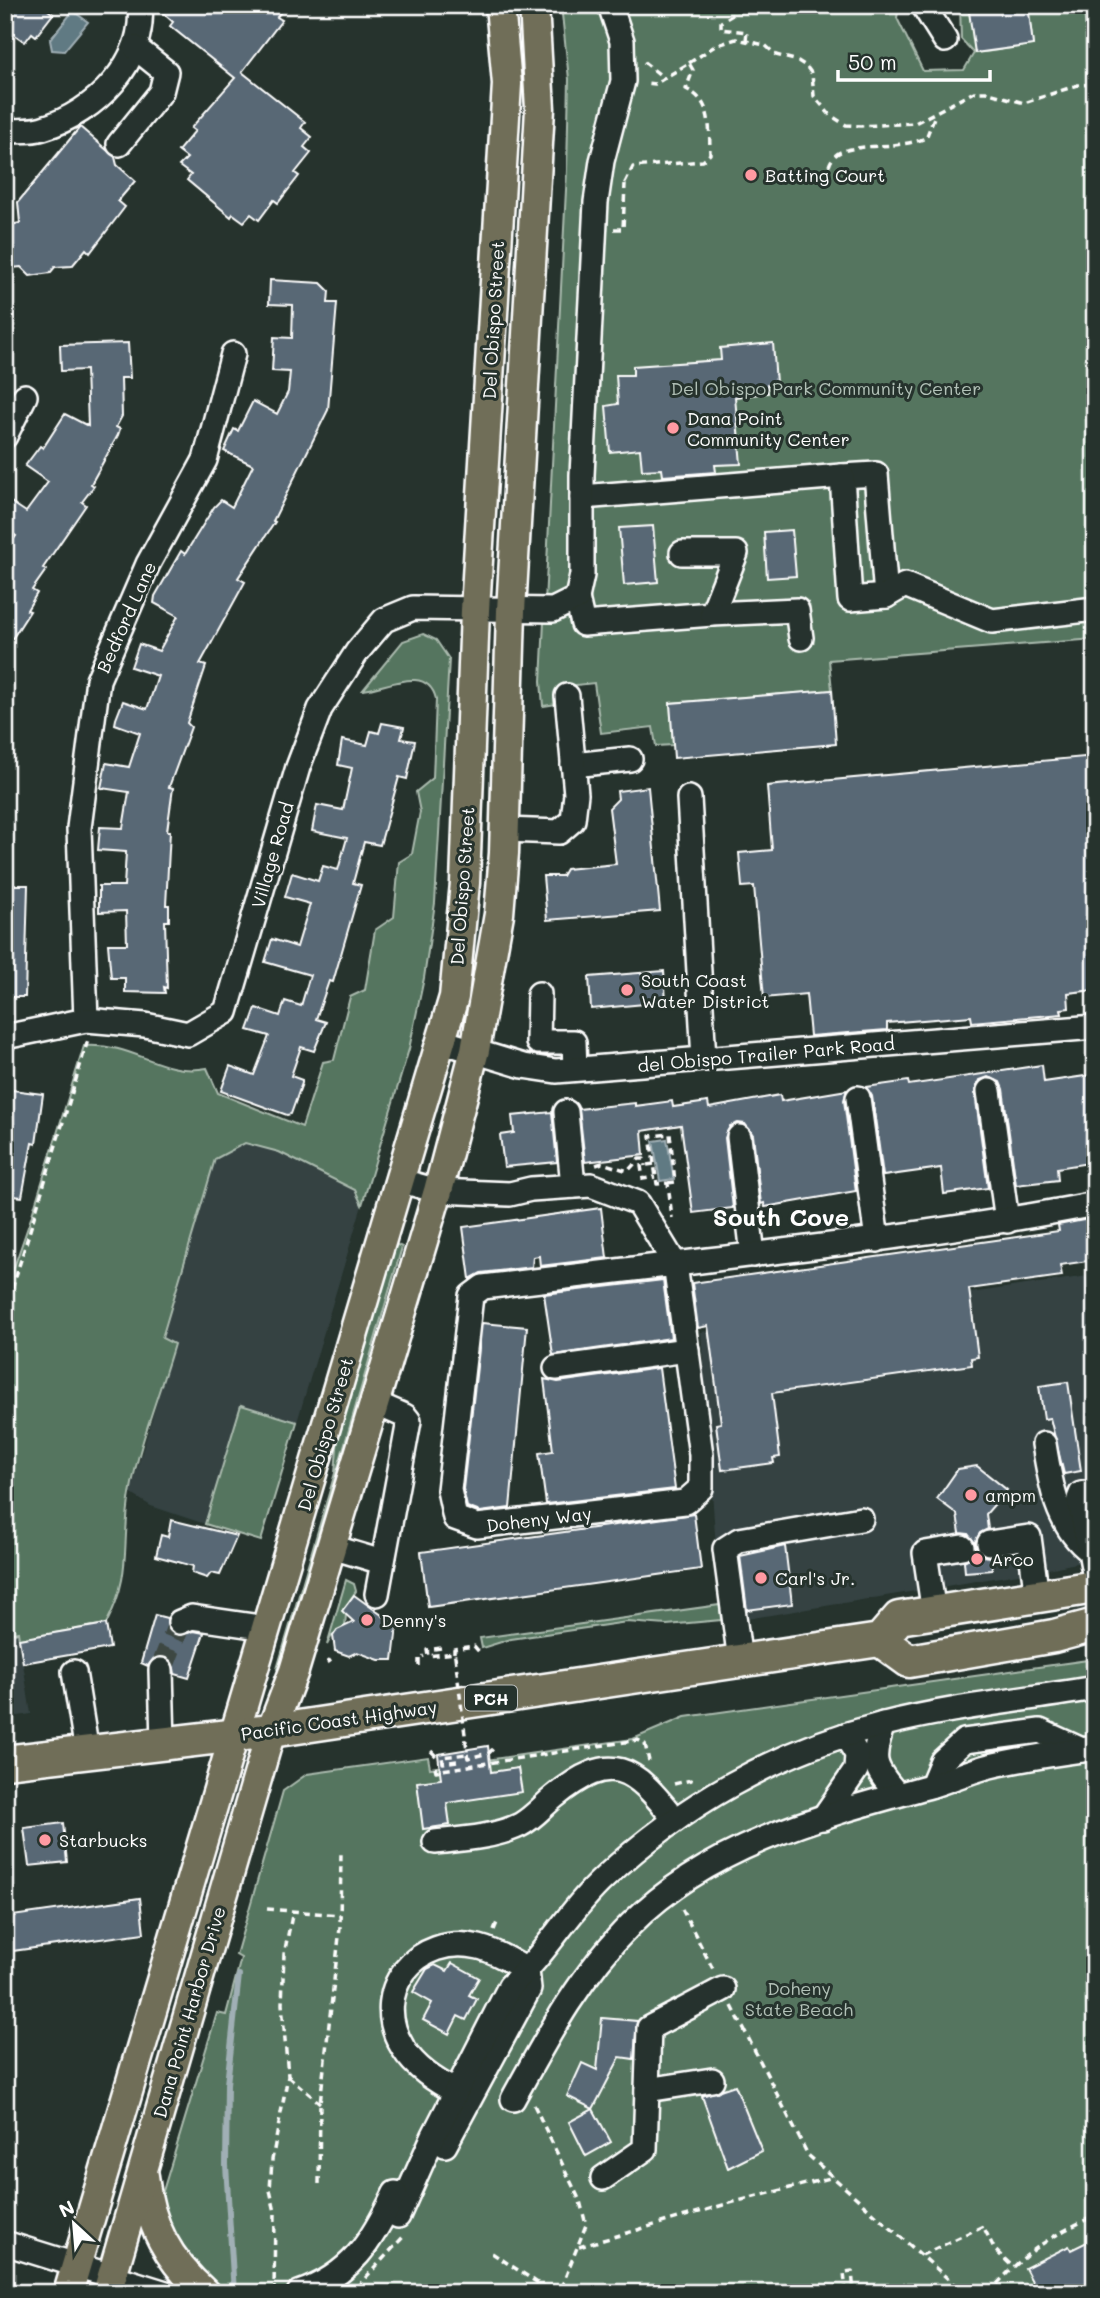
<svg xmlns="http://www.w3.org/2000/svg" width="1100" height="2298" viewBox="0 0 1100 2298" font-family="Mali,sans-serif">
	<rect width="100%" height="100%" fill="#26332d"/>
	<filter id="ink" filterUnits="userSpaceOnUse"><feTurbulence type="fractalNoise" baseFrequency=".0143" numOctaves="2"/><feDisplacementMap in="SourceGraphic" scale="14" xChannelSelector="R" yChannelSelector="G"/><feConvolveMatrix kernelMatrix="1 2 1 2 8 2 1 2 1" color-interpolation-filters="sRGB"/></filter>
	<g filter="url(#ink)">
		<g fill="#354343">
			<path d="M245,1143L279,1152L355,1190L362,1205L297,1422L241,1405L205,1524L151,1506L130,1493L174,1344L162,1338L215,1159Z"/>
			<path d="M1095,1275V1559L1043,1570L735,1621L721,1620L701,1332Z"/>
			<path d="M18,1632L31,1714L5,1718V1635Z"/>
		</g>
		<g fill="#55755e" stroke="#aabaae" stroke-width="2">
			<path d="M561,5H899L897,18L923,71L964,70L974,53L961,39L960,5H968L976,49L985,52L1033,45L1028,5H1083L1095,102V639L829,660L832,690L670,703L673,745L656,746L653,727L601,733L594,683L558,687L557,704L543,706L541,681L567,170L569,79Z"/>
			<path d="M423,634L436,640L449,659L435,903L424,978L409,1049L362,1205L355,1190L279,1152L245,1143L215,1159L162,1338L174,1344C160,1393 139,1443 130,1494C121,1544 133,1573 106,1624L19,1639L18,1632L5,1635V1280L12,1273L31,1218L84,1046C135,1042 160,1077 207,1068L218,1093L302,1127L323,1062L334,1060L350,997L365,990L375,930L394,917L399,862L412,854L420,812L416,792L433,778L436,699C427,663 384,689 363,690L403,641Z"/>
			<path d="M393,1243L402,1247L279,1670L277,1669L335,1473L339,1423Z"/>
			<path d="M241,1405L297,1422L261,1541L205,1524Z"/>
			<path d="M346,1580L354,1584L356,1591L343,1611L346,1614L345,1627L332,1635L327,1645Z"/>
			<path d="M720,1605L721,1620L667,1625L627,1622L511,1639L482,1648L480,1638Z"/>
			<path d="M1095,1659V2293H179L185,2263L160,2201L217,2013L226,2015L241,1958L236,1955L283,1791L307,1774L428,1757L430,1768L633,1739L685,1717Z"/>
		</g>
		<g fill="#617a83" stroke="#a0afb5" stroke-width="2">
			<path d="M73,11L88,22L64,51L52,50L50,40Z"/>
			<path d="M667,1139L674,1179L660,1181L653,1141Z"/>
		</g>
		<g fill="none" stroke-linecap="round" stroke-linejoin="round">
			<path stroke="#a0afb5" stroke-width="6" d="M234,2293L226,2165L227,2084L239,1975"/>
		</g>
		<g fill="#586875" stroke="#fff" stroke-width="2">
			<path d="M5,5H42L53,14L36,36L32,33L25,42L5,28Z"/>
			<path d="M154,5H286L277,17L282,20L242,72L305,122L301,128L312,137L304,147L311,153L295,173L299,176L278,203L274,200L259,220L251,214L244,222L233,214L231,217L187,180L191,175L179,166L187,158L178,151L195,131L191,128L235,78L170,26L173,22Z"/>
			<path d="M968,5H1028L1033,45L975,53Z"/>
			<path d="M80,127L115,157L117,165L135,181L118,201L125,207L90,253L86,249L72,266L55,267L50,273L30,276L21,267L12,268L6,264L5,226L20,223L18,202Z"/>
			<path d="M270,280L321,283L329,291L328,303H337L328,410L273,521L275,522L238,578L245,582L200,664L206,666L187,723L191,727L169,787L173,788L167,831H170L166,905H169V921H165L167,988L164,987L165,993L125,992V978H111L108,944H127L126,911L99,912V886H124L126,852L98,850L100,827L123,828L129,792L101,788L106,763L129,767L140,733L115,724L116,719L123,701L147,709L158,676L131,667L139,644L159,651L178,616L154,603L155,596L181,551L185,554L214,507L221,500L232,507L253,465L224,451L234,429L238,431L253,401L277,414L288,392L290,372L272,371L274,337L292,338L293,305L269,304Z"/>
			<path d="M128,343L130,378H121L122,416L116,427L120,429L118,435L91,484L94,486L82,502L86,505L43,568L46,570L32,590L37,593L27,610L30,611L5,650V551L16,536L5,528V498L26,512L48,482L25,466L40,446L43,448L65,414L88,426L86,370L61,371L60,345Z"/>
			<path d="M773,343L776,383L767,385L768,393L735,397L741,464L715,465L716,472L663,476L662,469L642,470L640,449L610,452L606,406L618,404L616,375H633V366L721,360L720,348Z"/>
			<path d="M653,526L658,582L624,585L619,528Z"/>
			<path d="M792,530L796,576L767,578L764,532Z"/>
			<path d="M832,690L836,744L674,758L670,703Z"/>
			<path d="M382,723L404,727L401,739L415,741L407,779L399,777L380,845L364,842L353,883L361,885L333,982L329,981L316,1019L326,1022L314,1051L301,1047L291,1076L302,1080V1083L291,1114L287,1115L221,1091L230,1066L254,1075L269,1036L248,1030L256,1008L280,1016L285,1001L301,1006L310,975L265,962L272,939L297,947L310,904L285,897L292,873L318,881L323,866L338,870L347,838L312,831L317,805L343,810L352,768L338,765L342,740L367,745L371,731L379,733Z"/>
			<path d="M1095,756L1094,990L1068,993L1069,1008L1061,1009L1062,1014L972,1022L971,1016L887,1023V1030L810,1036L806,994L764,998L754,886L742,887L739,853L772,850L767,786Z"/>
			<path d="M648,787L660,911L547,920L543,876H562L566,869L616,864L609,808L618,799L617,791Z"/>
			<path d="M5,885H28L25,997H5Z"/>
			<path d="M664,971L666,1002L591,1009L589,977Z"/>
			<path d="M1042,1065L1044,1082L1092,1075L1095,1156L1088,1157L1089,1163L1057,1168L1058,1180L1016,1185L1003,1089L1000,1082L988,1077L980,1080L975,1093L988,1188L944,1194L941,1168L883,1176L872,1096L866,1087L908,1081L909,1085Z"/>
			<path d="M5,1089L43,1094L36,1144L32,1143L22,1197L5,1195Z"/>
			<path d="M847,1090L844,1100L856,1191L765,1207L764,1203L761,1204L753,1135L745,1124L738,1123L730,1126L725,1138L733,1208L693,1213L681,1125L642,1131L644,1155L585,1162L579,1109L635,1103V1106L672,1101L673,1107L708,1102L709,1108L780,1095L781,1101Z"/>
			<path d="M552,1112L557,1162L504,1167L500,1135L514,1133L512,1116Z"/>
			<path d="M601,1208L607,1258L540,1266L539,1256L533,1257L532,1267L481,1273L470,1279L463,1227Z"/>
			<path d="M1094,1218L1095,1260L1060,1265L1062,1276L969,1289L978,1357L971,1358L972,1365L772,1393L780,1457L773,1458L774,1463L722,1470L716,1424L721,1423L708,1326L698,1328L692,1283L1059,1231L1058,1225Z"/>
			<path d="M663,1280L671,1338L553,1355L544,1294Z"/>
			<path d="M482,1323L527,1327L510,1508L480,1512L467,1507L463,1489Z"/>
			<path d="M659,1368L675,1489L546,1504L539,1453L553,1451L544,1379L558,1382Z"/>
			<path d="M1068,1382L1081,1471L1064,1474L1050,1418L1044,1419L1039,1386Z"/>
			<path d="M977,1466L1007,1490L986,1514L988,1529L980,1533L975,1543L968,1534L960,1533L957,1514L937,1499L958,1469Z"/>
			<path d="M694,1514L701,1569L428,1607L421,1552Z"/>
			<path d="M171,1520L237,1536L220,1575L211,1573L207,1578L192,1573L193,1566L156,1556L161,1535L168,1537Z"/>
			<path d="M785,1546L792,1604L747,1610L740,1556Z"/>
			<path d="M976,1547L983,1556L991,1557L992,1570L965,1572L964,1561L971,1557Z"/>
			<path d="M354,1595L397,1626L393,1660H379L357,1652L349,1656L335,1651L333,1636L337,1630L354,1622L342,1611Z"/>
			<path d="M155,1615L167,1618V1628L178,1636L194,1631L204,1633L189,1678L175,1674L173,1663L167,1657L154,1658L148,1666L141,1663Z"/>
			<path d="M106,1624L110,1648L23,1663L19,1639Z"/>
			<path d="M488,1746L491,1772L518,1768L522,1792L447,1803L450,1825L423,1829L417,1782L441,1779L438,1754Z"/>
			<path d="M63,1823L67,1862L29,1866L24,1828Z"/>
			<path d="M140,1898L144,1933L5,1952V1917Z"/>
			<path d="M452,1963L479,1978L469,1995L477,1999L466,2020L458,2016L449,2034L423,2020L432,2003L413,1992L427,1969L435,1965L447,1971Z"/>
			<path d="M602,2018L637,2021L634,2059L620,2057L593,2109L567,2096L582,2063L597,2070Z"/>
			<path d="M735,2085L762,2151L728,2168L702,2096Z"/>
			<path d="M593,2109L611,2142L586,2156L569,2122Z"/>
			<path d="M1095,2238V2293H1038L1025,2268L1069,2246L1071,2250Z"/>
		</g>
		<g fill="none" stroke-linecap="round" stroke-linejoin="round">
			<path stroke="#3c4742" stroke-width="23" stroke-dasharray="23 11" stroke-linecap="butt" d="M161,1670L180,1622"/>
			<defs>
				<g id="minor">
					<path d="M923,5L945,40"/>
					<path d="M5,131C17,130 32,132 43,128C95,113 146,62 140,5"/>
					<path d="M119,144L161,92L166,72L136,48"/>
					<path d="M5,436L25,396"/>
					<path d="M842,476L876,474L886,596"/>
					<path d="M582,497L842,476L850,599L886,596L905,585L992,621L1095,609"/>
					<path d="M577,598L583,624L712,614L736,553H682"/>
					<path d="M712,614L797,610L801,638"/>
					<path d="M573,765L630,759"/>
					<path d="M689,798L704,1059"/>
					<path d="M505,830L559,832L573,820L576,794L567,696"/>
					<path d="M539,994L538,1042H574L575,1069"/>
					<path d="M86,1020L79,828L98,680L148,564L205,460L233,354"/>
					<path d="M5,1037L86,1020L145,1025L188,1034L226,1012L298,767L320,709L357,652L384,620L413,608L553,610L577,598L582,575V475L596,202L602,161L623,81L622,41L610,5"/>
					<path d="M441,1041L523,1066L556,1071L1095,1027"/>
					<path d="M989,1091L1007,1221"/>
					<path d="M858,1098L877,1240"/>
					<path d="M566,1112L573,1186"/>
					<path d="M739,1137L753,1255"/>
					<path d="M398,1180L438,1191L510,1194L531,1189L591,1185L638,1203L675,1264C816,1247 956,1231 1095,1204"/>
					<path d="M675,1264L701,1455V1488L685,1502L477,1526L455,1518L449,1490L471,1296L483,1287Z"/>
					<path d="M556,1368L687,1350"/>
					<path d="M375,1403L405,1416L409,1421L377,1594"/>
					<path d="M1044,1444C1050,1482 1057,1527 1090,1551L1095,1578"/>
					<path d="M989,1543L1029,1537L1037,1597"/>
					<path d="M332,1547L382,1562"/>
					<path d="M1089,1549L1079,1499L1081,1494L1095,1492"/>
					<path d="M934,1613L925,1553L962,1547"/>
					<path d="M180,1622L192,1617L266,1628"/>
					<path d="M740,1661L725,1549L739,1540L861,1519"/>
					<path d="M161,1670L163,1743"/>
					<path d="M74,1672L87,1752"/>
					<path d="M883,1724C871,1759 872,1766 897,1794"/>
					<path d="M932,1785L942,1761L964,1741L1040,1731L1082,1750"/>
					<path d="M823,1818L856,1770L857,1754L845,1735"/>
					<path d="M435,1842C463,1839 495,1837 520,1825C532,1819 543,1806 554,1797C612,1750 633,1766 675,1820"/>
					<path d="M647,2090L712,2080"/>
					<path d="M456,2092C436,2081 415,2068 403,2048C368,1992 417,1932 479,1947C496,1951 512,1962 527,1970"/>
					<path d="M513,2099C547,2037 580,1975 631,1924C710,1844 825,1815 930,1786C950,1780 970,1771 990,1766C1024,1758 1060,1753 1095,1748"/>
					<path d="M445,2145L529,1989L527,1970"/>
					<path d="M603,2178L645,2149L649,2028L723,1989"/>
					<path d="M398,2216L434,2135L510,1986C546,1954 569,1910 604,1878C682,1805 777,1751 880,1725C950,1707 1024,1700 1095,1688"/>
					<path d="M5,2243L166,2293"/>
					<path d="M299,2293C352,2275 372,2241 395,2193"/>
				</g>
				<g id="major">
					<path d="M144,2176C149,2225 168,2260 205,2293"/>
					<path d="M68,2293L454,997L465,883L475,610L507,84L500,5"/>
					<path d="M107,2293L271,1731L294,1671L438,1191L475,1050L499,914L504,853L511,611L540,109L534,5"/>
				</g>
				<g id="highway">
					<path d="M880,1640L909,1661L1054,1636L1095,1625"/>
					<path d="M5,1762L271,1731L880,1640L899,1618L1095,1587"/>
				</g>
			</defs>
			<use href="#minor" stroke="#fff" stroke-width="28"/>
			<use href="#major" stroke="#fff" stroke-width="33"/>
			<use href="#highway" stroke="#fff" stroke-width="37"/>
			<g stroke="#fff" stroke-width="3.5" stroke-dasharray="7 5" stroke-linecap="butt">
				<path d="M739,5L734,14L721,22V29L747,32L746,40"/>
				<path d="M1090,5L1095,47"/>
				<path d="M644,62L664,78"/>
				<path d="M689,63L715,46L736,39L765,45L776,55L798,61L806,66L812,74L814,96L830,115L846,125L861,126L915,123L974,92H986L1024,103L1078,85L1095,84"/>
				<path d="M829,166C831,159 836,153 843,151C870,143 899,149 926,138L935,115"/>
				<path d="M625,183L633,167L703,161L710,154C709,129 713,101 686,89L693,70L689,63L655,84L645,83"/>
				<path d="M614,229H623L625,184"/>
				<path d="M654,1164L641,1166L643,1179L655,1177"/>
				<path d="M596,1165L602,1163L628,1171L639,1159H644L645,1166"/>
				<path d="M668,1183L675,1182L670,1134L650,1136L657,1184L668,1183L672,1218"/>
				<path d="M5,1312L88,1040"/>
				<path d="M441,1648L427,1650L428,1656L454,1653L455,1656"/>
				<path d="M454,1653V1649L474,1646L480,1653"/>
				<path d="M327,1663L331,1660"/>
				<path d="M419,1666V1658L424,1656"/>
				<path d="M431,1751L438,1758"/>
				<path d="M467,1754L468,1758L489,1753L496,1746"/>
				<path d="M457,1761L443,1763L442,1757L467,1754V1750"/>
				<path d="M435,1767L436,1771L638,1740L645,1744L649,1761"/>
				<path d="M674,1784L695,1779"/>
				<path d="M267,1909L340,1915"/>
				<path d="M682,1909L714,1971"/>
				<path d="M494,1930L498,1920"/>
				<path d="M732,2006L808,2155L964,2293"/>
				<path d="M288,2076L320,2103"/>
				<path d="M534,2105L580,2201L586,2225L559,2293"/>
				<path d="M319,2184L320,2103L340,1928L341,1850"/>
				<path d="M579,2247L730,2203L834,2177"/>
				<path d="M492,2253L553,2293"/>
				<path d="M922,2255L983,2226L995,2250L1012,2266"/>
				<path d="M357,2287L404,2236"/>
				<path d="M274,2293L275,2212L270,2190L272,2160L288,2076L282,2004L284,1954L293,1911"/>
				<path d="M846,2293L844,2272L852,2271L854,2293"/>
				<path d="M989,2293C1022,2255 1048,2236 1095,2216"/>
				<path d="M1090,2293L1095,2291"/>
			</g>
			<use href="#minor" stroke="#26332d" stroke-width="23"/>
			<use href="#major" stroke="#706e59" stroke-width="28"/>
			<use href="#highway" stroke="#706e59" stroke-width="32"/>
			<path stroke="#fff" stroke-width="3.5" stroke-dasharray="7 5" stroke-linecap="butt" d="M455,1656L467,1750"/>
		</g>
	</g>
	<g fill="#ff9aa2" stroke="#26332d" stroke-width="2.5">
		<circle cx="751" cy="175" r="7"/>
		<circle cx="673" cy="428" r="7"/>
		<circle cx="627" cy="990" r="7"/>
		<circle cx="971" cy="1495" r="7"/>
		<circle cx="977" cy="1559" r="7"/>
		<circle cx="761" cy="1578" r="7"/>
		<circle cx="367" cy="1620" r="7"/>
		<circle cx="45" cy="1840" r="7"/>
	</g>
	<g text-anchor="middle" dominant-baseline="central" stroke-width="6" stroke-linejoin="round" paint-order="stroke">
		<rect fill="#26332d" stroke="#bec2c0" stroke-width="2" x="465" y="1685.5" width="52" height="25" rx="5"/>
		<g font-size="16" font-weight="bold" fill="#fff">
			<text x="491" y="1698">PCH</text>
		</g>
		<g font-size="18" fill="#fff" stroke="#26332d" text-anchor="start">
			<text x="765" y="175">Batting Court</text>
			<text x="687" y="418">Dana Point<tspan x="687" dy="21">Community Center</tspan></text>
			<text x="641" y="980">South Coast<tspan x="641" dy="21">Water District</tspan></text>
			<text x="985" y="1495">ampm</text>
			<text x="991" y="1559">Arco</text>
			<text x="775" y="1578">Carl's Jr.</text>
			<text x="381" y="1620">Denny's</text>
			<text x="59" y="1840">Starbucks</text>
		</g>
		<g font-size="18" fill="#fff" stroke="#26332d">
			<text transform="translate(493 320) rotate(-87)">Del Obispo Street</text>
			<text transform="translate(126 617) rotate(-66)">Bedford Lane</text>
			<text transform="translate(272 855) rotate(-74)">Village Road</text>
			<text transform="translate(462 886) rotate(-86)">Del Obispo Street</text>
			<text transform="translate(766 1054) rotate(-5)">del Obispo Trailer Park Road</text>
			<text transform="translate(325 1434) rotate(-74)">Del Obispo Street</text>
			<text transform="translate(539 1519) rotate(-7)">Doheny Way</text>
			<text transform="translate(339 1720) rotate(-8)">Pacific Coast Highway</text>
			<text transform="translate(189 2012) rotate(-74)">Dana Point Harbor Drive</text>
		</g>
		<g font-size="18" fill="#b2c1b7" stroke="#26332d">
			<text x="826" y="388">Del Obispo Park Community Center</text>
			<text x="799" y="1988">Doheny<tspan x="799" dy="21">State Beach</tspan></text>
		</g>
		<g font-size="24" font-weight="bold" fill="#fff" stroke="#26332d">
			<text x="781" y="1216">South Cove</text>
		</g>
	</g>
	<rect width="1100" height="2298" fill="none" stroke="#26332d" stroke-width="28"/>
	<rect x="14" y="14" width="1072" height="2270" fill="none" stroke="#fff" stroke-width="2.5" filter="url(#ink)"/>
	<g transform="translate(74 2224) rotate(334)" stroke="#26332d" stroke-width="5" paint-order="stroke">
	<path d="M0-5L12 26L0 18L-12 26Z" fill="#ffffff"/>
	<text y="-10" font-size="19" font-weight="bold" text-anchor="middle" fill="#ffffff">N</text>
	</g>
	<path d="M838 70v10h152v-10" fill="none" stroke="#ffffff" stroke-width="3.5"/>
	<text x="848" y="70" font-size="21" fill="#ffffff" stroke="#26332d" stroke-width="5" paint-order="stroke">50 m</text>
</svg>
